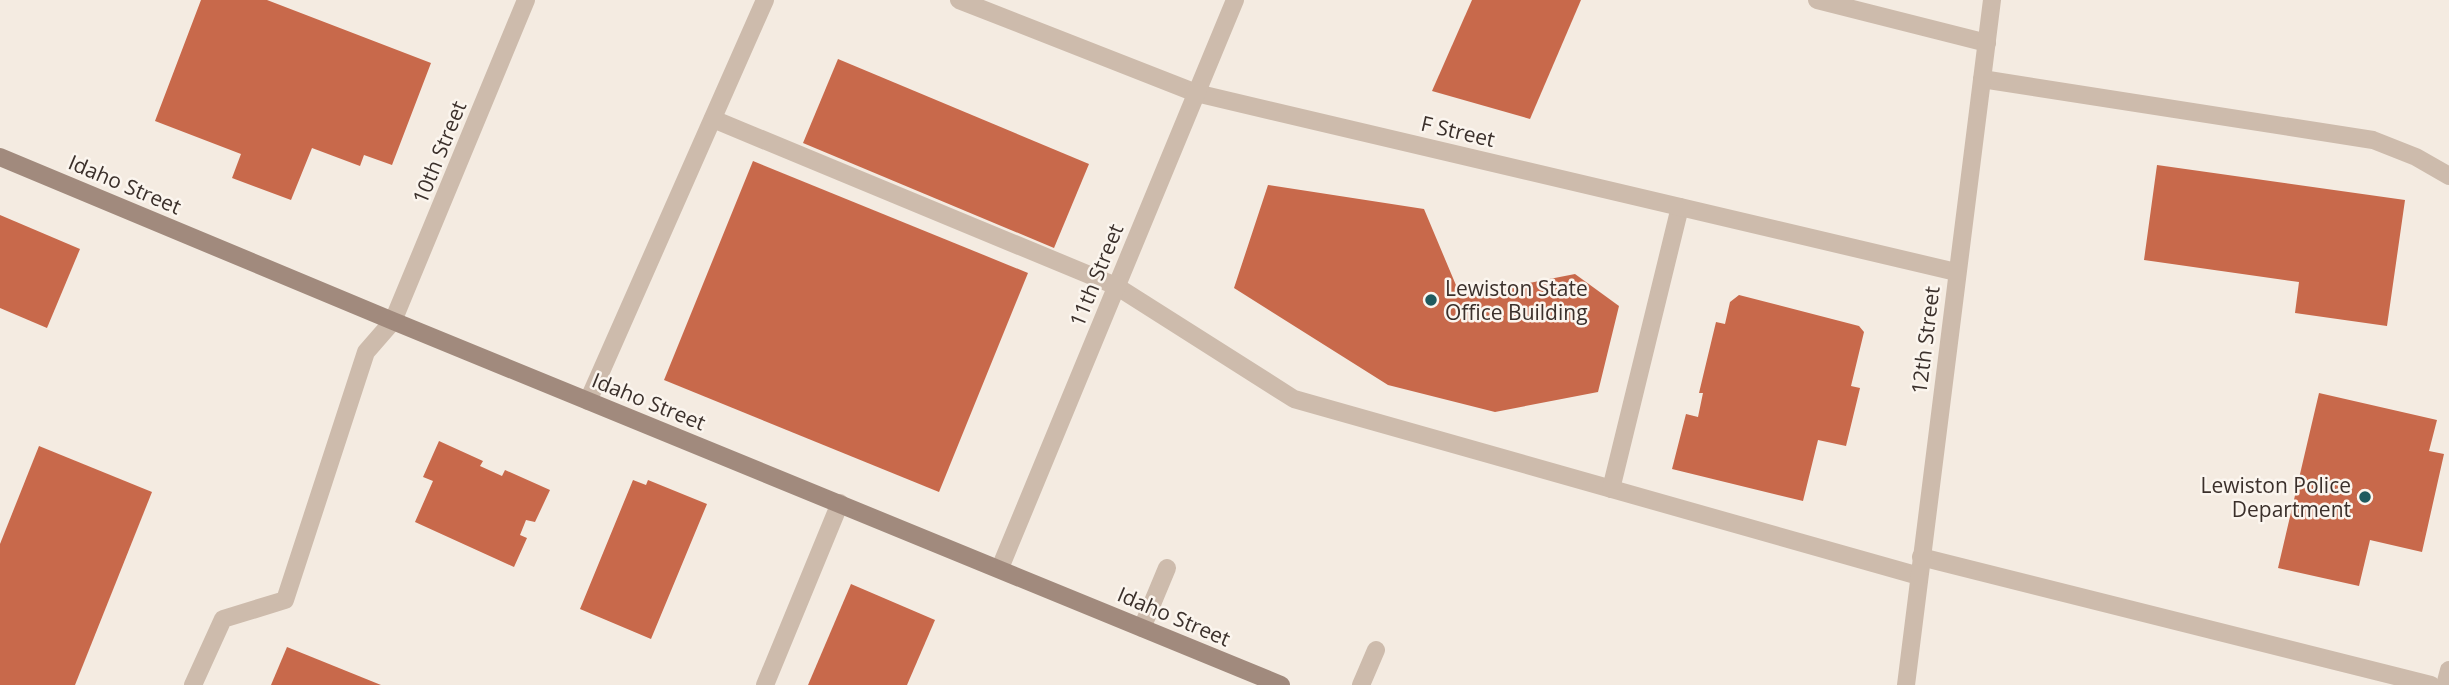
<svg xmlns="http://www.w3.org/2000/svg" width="2449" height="685" viewBox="0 0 2449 685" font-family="'Open Sans',sans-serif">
	<rect width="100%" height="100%" fill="#f4ebe1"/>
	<g fill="#c8694b">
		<path d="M201,0H267L431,63L392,165L364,155L360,166L312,148L291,200L232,178L241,154L155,121Z"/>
		<path d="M1472,0H1581L1530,119L1432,91Z"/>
		<path d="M838,59L1089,164L1054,248L803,143Z"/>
		<path d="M753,161L1028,273L939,492L664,380Z"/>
		<path d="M2157,165L2405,200L2387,326L2295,313L2299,282L2144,260Z"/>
		<path d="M1268,185L1424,209L1458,290L1473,294L1575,274L1619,306L1598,392L1495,412L1388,385L1234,288Z"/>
		<path d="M0,215L80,249L47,328L0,308Z"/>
		<path d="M1739,295L1859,326L1864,332L1851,386L1860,388L1846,446L1818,440L1803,501L1672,469L1686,414L1698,417L1703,393H1699L1716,322L1725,324L1730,302Z"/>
		<path d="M2319,393L2437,420L2429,451L2444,454L2422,552L2370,540L2359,586L2278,568Z"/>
		<path d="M439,441L483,461L480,466L502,476L505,470L550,490L535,522L526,520L520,535L527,538L514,567L415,522L433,481L423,477Z"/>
		<path d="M39,446L152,492L75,685H0V544Z"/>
		<path d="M633,480L646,485L648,480L707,504L651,639L580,609Z"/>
		<path d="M851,584L935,620L907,685H808Z"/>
		<path d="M287,647L381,685H271Z"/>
	</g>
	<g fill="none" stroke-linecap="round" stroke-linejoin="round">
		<g stroke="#cdbbac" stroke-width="18">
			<path d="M1817,0L1987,43"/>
			<path d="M1982,79L2373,140L2416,157L2449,176"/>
			<path d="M713,119L1116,286L1294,399L1919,576"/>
			<path d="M588,401L765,0"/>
			<path d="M1611,489L1680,207"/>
			<path d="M1921,557L2431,685"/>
			<path d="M1142,628L1167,568"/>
			<path d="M193,685L223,619L285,600L366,352L393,321"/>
			<path d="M1361,685L1376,650"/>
			<path d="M2445,685L2449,670"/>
		</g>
		<g stroke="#cdbbac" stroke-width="18">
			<path d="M959,0L1196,93L1956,272"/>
			<path d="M393,321L526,0"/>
			<path d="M1000,568L1235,0"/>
			<path d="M765,685L840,503"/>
			<path d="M1906,685L1992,0"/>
		</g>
		<path stroke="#a18a7d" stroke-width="18" d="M0,157L393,321L1281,685"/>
	</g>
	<g fill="#1f5a5e" stroke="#fbf5ee" stroke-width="2.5">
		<circle cx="1431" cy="300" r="7"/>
		<circle cx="2365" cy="497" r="7"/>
	</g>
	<g text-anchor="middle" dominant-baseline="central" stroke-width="5" stroke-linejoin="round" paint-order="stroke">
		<g font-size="21" fill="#3b302b" stroke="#fbf5ee">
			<text transform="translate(1458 131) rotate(13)">F Street</text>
			<text transform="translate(439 152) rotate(-68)">10th Street</text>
			<text transform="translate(125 184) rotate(23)">Idaho Street</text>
			<text transform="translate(1096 275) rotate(-68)">11th Street</text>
			<text transform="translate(1925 340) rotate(-83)">12th Street</text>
			<text transform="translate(649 401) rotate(22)">Idaho Street</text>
			<text transform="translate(1174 616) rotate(23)">Idaho Street</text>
		</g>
		<g font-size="21" fill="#3b302b" stroke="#fbf5ee" text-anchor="start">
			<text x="1445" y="288">Lewiston State<tspan x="1445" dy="24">Office Building</tspan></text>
			<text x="2351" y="485" text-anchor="end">Lewiston Police<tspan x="2351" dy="24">Department</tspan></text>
		</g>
	</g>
</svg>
